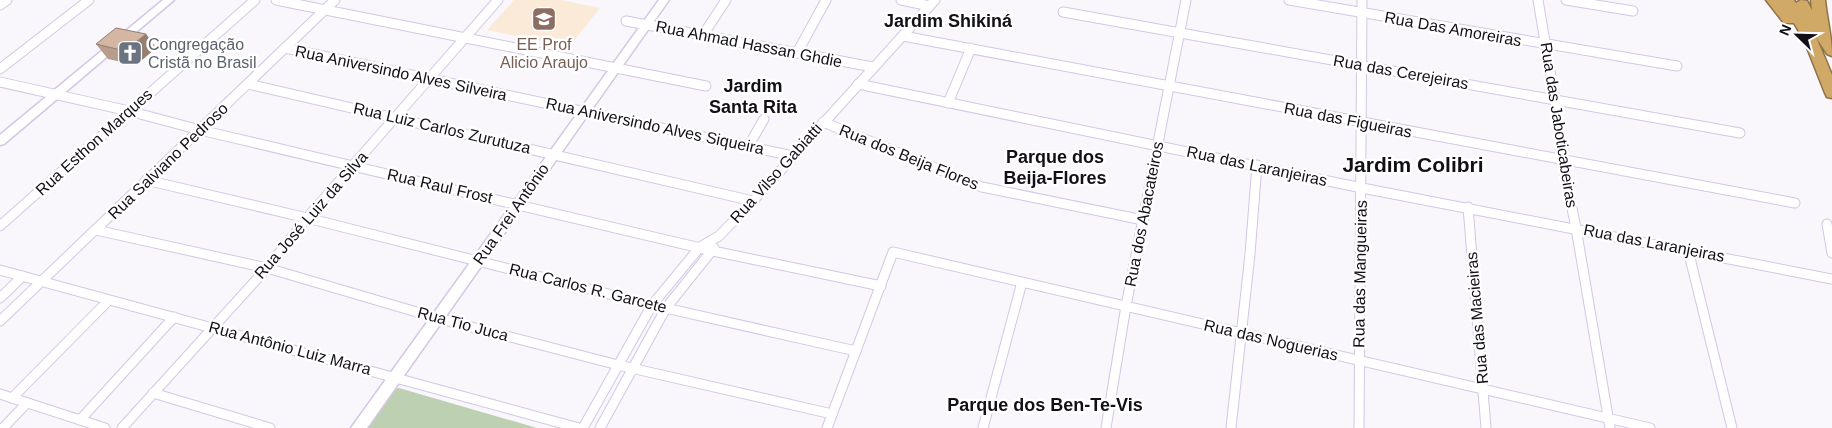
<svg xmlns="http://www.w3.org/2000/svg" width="1832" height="428" viewBox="0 0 1832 428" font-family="Arial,sans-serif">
	<rect width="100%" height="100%" fill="#f9f6fc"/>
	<path fill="#fcead9" d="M514,0H561L600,8L569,47L487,30Z"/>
	<path fill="#bdd0b1" d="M399,388L537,428H368L395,389Z"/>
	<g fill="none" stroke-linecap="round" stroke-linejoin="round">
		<defs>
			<g id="street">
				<path d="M276,0L706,86"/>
				<path d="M901,0L930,6"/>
				<path d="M1289,0L1677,66"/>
				<path d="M1538,0L1555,101L1562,159L1576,228L1610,428"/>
				<path d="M1566,0L1633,11"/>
				<path d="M0,5L7,0"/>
				<path d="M1063,12L1740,133"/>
				<path d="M626,21L873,67"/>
				<path d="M703,35L726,0"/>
				<path d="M903,36L1795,203"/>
				<path d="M285,48L793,156"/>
				<path d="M797,53L826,0"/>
				<path d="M0,69L89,0"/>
				<path d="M0,82L129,111L200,130L713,251L881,286"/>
				<path d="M248,84L753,201"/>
				<path d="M858,84L1362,188L1832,279"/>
				<path d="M948,103L971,48"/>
				<path d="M823,122L982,187L1143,220"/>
				<path d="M749,145L764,119"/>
				<path d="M146,180L307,218L652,305L856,351"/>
				<path d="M1468,207L1486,428"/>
				<path d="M1827,224L1832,253"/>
				<path d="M0,226L255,0"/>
				<path d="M96,230L267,268L437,318L618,365L832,414"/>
				<path d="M1688,250L1732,428"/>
				<path d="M0,270L579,428"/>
				<path d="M0,298L23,276"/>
				<path d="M0,321L335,0"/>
				<path d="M153,393L270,428"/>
				<path d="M0,394L105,428"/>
				<path d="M12,398L108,301"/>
				<path d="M80,420L174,317"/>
				<path d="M3,428L27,403"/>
				<path d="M122,428L267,268L307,218L498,0"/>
				<path d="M583,428L652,305L700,247L719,236L753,201L935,0"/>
				<path d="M600,428L666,308L714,248"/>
				<path d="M827,428L893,252L1650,428"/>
				<path d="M983,428L1022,282"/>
				<path d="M1106,428L1126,306L1186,0"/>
				<path d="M1231,428L1250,254L1257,165"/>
				<path d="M1359,428L1362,0"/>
			</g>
			<g id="secondary">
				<path d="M163,0H174L4,144L0,145V135Z"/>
				<path d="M659,0H669L367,428H351Z"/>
			</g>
			<path id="highway" d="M1766,0H1794L1796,3L1801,0L1807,1L1812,10L1811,0H1825C1827,20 1832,37 1832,56L1827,54L1816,37L1832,75V98L1827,97L1825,93L1804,40L1794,23H1784Z"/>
		</defs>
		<use href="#street" stroke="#d3c7e5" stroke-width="11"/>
		<use href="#secondary" stroke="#d3c7e5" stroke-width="3"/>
		<use href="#highway" stroke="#8d734a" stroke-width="3"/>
		<use href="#street" stroke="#fff" stroke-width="9"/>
		<use href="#secondary" fill="#fff" fill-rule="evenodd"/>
		<use href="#highway" fill="#cfa965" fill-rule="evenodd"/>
	</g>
	<path fill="#b69d8c" d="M146,34L156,48L136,65L108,59L96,44Z"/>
	<path fill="#947f72" d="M146,34L156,48L136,65L125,51Z"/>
	<path fill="#d4b6a3" stroke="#947f72" d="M116,28L146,34L125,51L96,44Z"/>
	<defs>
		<symbol id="school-square" viewBox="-11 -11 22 22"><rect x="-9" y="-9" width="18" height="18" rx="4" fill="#8d6e63" stroke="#fff"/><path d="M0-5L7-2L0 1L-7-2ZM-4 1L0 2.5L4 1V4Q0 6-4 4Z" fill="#fff"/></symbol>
		<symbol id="church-square" viewBox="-11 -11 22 22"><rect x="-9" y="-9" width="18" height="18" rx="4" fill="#6b7280" stroke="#fff"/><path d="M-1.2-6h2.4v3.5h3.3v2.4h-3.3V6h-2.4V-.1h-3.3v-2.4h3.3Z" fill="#fff"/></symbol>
	</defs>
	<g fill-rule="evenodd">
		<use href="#school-square" x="530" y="5" width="28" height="28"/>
		<use href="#church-square" x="116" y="39" width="28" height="28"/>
	</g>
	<g text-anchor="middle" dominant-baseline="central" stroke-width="5" stroke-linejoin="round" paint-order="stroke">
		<g font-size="16" fill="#130f19" stroke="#fff">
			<text transform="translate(1453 29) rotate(10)">Rua Das Amoreiras</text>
			<text transform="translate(749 44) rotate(11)">Rua Ahmad Hassan Ghdie</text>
			<text transform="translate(1401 72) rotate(10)">Rua das Cerejeiras</text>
			<text transform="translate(401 73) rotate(12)">Rua Aniversindo Alves Silveira</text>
			<text transform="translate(1348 120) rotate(11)">Rua das Figueiras</text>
			<text transform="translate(1559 125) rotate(81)">Rua das Jaboticabeiras</text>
			<text transform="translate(655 126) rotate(12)">Rua Aniversindo Alves Siqueira</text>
			<text transform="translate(442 128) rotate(13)">Rua Luiz Carlos Zurutuza</text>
			<text transform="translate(94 142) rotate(-42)">Rua Esthon Marques</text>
			<text transform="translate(909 157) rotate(22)">Rua dos Beija Flores</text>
			<text transform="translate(168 161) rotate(-44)">Rua Salviano Pedroso</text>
			<text transform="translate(1257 166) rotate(12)">Rua das Laranjeiras</text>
			<text transform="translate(776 173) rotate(-48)">Rua Vilso Gabiatti</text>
			<text transform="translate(440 186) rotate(13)">Rua Raul Frost</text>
			<text transform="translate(511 214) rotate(-55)">Rua Frei Antônio</text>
			<text transform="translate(1144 214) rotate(-79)">Rua dos Abacateiros</text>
			<text transform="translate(311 215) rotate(-49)">Rua José Luiz da Silva</text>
			<text transform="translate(1654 243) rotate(11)">Rua das Laranjeiras</text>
			<text transform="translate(1360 274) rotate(-89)">Rua das Mangueiras</text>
			<text transform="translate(588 288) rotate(14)">Rua Carlos R. Garcete</text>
			<text transform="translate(1477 318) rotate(-95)">Rua das Macieiras</text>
			<text transform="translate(463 324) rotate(15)">Rua Tio Juca</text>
			<text transform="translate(1271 340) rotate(13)">Rua das Noguerias</text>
			<text transform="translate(290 348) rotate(15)">Rua Antônio Luiz Marra</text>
		</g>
		<g font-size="16" fill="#5b616d" stroke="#fff" text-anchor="start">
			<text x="148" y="44">Congregação<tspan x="148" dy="18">Cristã no Brasil</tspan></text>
		</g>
		<g font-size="16" fill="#785e54" stroke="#fff">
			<text x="544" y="44">EE Prof<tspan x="544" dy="18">Alicio Araujo</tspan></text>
		</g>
		<g font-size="18" font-weight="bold" fill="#130f19" stroke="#fff">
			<text x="948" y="21">Jardim Shikiná</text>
			<text x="753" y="86">Jardim<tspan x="753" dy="21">Santa Rita</tspan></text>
			<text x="1055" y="157">Parque dos<tspan x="1055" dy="21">Beija-Flores</tspan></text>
			<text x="1045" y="405">Parque dos Ben-Te-Vis</text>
		</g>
		<g font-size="21" font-weight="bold" fill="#130f19" stroke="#fff">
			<text x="1413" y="164">Jardim Colibri</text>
		</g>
	</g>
	<g transform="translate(1797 35) rotate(293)" stroke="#ffffff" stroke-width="4" paint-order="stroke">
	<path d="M0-4L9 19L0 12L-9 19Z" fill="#130f19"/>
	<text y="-8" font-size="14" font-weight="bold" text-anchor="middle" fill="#130f19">N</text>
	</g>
</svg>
